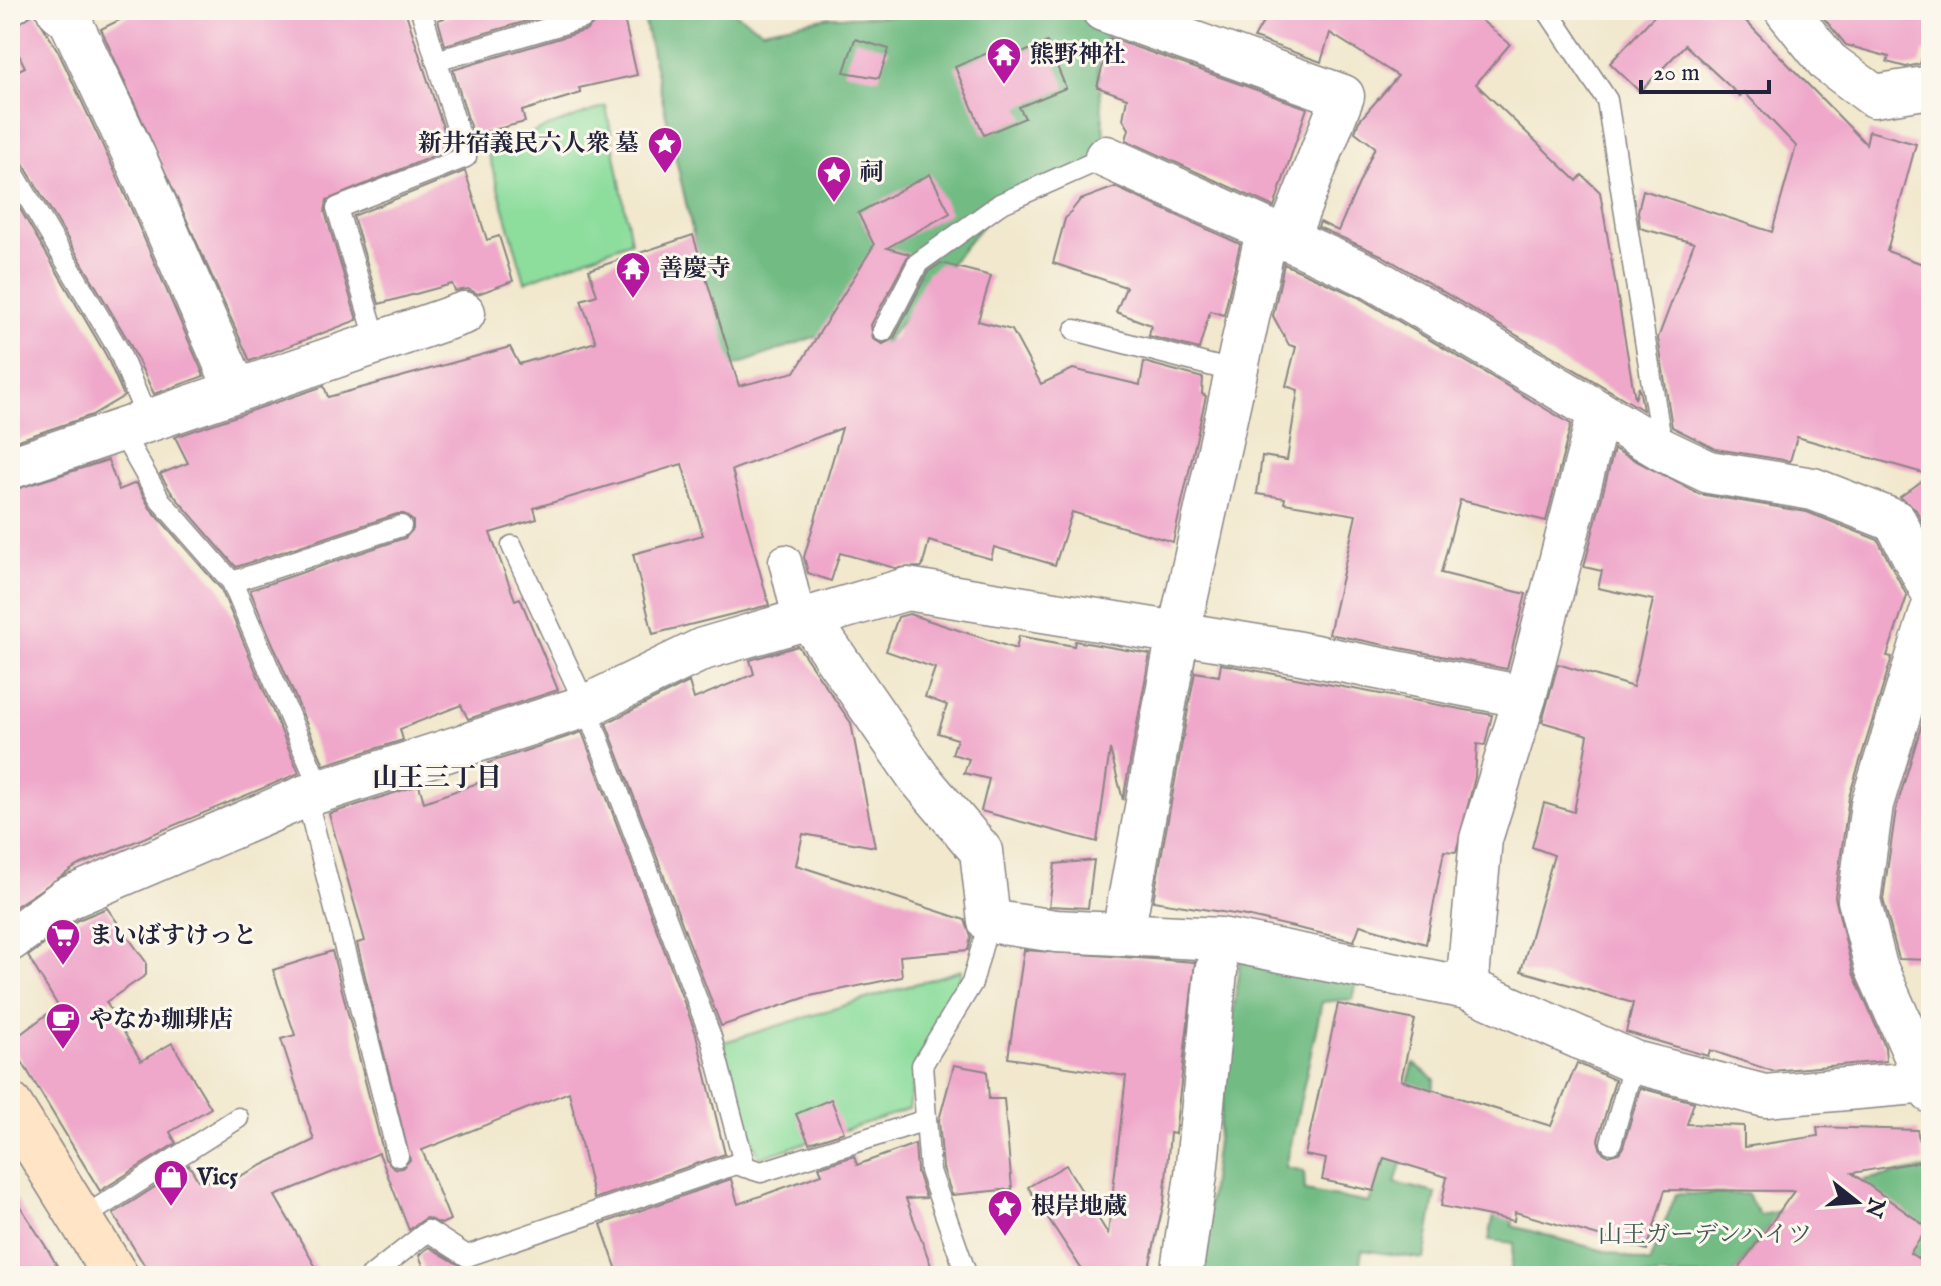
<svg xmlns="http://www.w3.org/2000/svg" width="1941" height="1286" viewBox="0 0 1941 1286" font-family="'IM FELL English','Noto Serif JP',serif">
	<rect width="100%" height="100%" fill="#fbf7ec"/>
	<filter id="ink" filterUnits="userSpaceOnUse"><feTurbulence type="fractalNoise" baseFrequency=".0125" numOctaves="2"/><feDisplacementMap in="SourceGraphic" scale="16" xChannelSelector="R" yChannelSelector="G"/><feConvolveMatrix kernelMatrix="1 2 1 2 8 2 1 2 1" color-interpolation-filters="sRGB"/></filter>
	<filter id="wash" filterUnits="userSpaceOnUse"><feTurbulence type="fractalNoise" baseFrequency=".006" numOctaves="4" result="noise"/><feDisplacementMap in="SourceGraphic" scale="32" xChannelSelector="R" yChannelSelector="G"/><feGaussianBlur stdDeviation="1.8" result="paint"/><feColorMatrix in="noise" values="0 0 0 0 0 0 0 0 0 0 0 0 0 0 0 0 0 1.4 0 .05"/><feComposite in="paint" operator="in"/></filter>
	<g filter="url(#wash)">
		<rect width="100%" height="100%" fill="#f1e8cd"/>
		<g fill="#8ddd9d" stroke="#58806c" stroke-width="2">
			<path d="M606,106L631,241L525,282L487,149Z"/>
			<path d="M961,970L958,993L916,1063L909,1109L759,1158L721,1043Z"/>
		</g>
		<g fill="#72bc84" stroke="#4a6f60" stroke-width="2">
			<path d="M642,10H730L762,30L830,17L901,16L909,10H1066L1110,23L1098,66L1106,157L1000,204L865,366L814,337L724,370Z"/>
			<path d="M1242,943L1360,970L1353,999L1322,1002L1286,1167L1304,1171L1305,1191L1369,1203L1414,1063L1435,1080L1424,1129L1411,1133L1395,1183L1436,1193L1424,1259L1362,1250L1358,1276L1200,1275Z"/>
			<path d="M1504,1163L1515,1207L1512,1226L1649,1263L1676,1194H1747L1760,1215L1809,1206L1820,1188L1927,1168L1931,1180V1267L1910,1253L1774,1219L1733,1276H1510L1514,1243L1489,1240Z"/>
		</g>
		<g id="blocks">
			<g fill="#efa7ca">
				<path d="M140,10H405L450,149L327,200L325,212L357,320L250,361L101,29Z"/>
				<path d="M468,10H564L445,45L438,20Z"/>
				<path d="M593,10H622L637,75L579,88L581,93L522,111L525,122L473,135L453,70L587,30L595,22Z"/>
				<path d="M1270,10H1469L1510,44L1476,84L1577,181L1582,175L1600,192L1635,399L1639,387L1643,410L1381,255L1318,227L1320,222L1338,231L1375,147L1355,132L1359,121L1398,76L1330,33L1321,62L1254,38Z"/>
				<path d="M1648,10H1735L1866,144L1869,131L1916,144L1887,251L1931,267V525L1928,533L1916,510L1900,497L1930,475L1797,437L1790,461L1716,449L1672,427L1658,338L1694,243L1640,228L1638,211L1643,190L1772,232L1796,146L1744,92L1740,96L1685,45L1640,92L1610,63L1654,16Z"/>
				<path d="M1817,10H1931V53L1924,51L1920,64L1906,67L1887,62L1889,57L1846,45Z"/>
				<path d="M35,13L58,51L116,174L204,376L154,394L129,342L21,160L10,154V74L25,67L10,37V29Z"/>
				<path d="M1110,38L1307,108L1274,207L1126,140L1129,129L1123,119L1127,98L1097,87Z"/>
				<path d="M855,39L889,49L879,78L844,72Z"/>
				<path d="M1047,42L1066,88L1019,107L1025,118L984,135L955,67L999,48L1004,61Z"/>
				<path d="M465,171L487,240L499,236L513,281L478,294L468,289L455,291L452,284L379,304L353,216Z"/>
				<path d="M930,174L950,213L887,248L909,254L871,325L873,339L883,344L894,338L928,272L941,263L991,276L978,321L1012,330L1041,384L1073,369L1140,385L1144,362L1203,378L1202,394L1206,396L1173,542L1072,512L1055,565L994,547L991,559L929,541L922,567L895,568L840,553L831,581L808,573L804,557L842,428L732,470L769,605L653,634L633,554L703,535L682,464L534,508L537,519L490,533L515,600L520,598L558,690L468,719L461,705L400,729L403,740L324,765L250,590L405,538L413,529V521L404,514H397L236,567L171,492L160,474L188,463L175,437L324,386L328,397L510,347L519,364L596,342L581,300L597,295L589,270L693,235L739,386L795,372L874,245L858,213Z"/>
				<path d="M1115,187L1240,244L1224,315L1210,311L1199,349L1149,336L1151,325L1116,312L1126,287L1053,263L1065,219L1080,200Z"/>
				<path d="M10,192L106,355L124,396L92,415L10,443Z"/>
				<path d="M1284,264L1358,297L1571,424L1546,521L1460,500L1441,573L1526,594L1507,669L1329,634L1356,515L1284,503L1285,498L1257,494L1262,456L1287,460L1298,390L1286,386L1296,347L1289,345L1273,316Z"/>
				<path d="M1614,449L1699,494L1807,512L1878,540L1907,596L1887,656L1892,657L1849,797L1835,897L1853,973L1885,1047L1886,1061L1772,1071L1710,1050L1708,1056L1626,1032L1633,1003L1521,971L1554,855L1532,847L1544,803L1574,812L1588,735L1542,722L1558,664L1633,687L1653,600L1598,588L1602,571L1584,567Z"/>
				<path d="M108,460L119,490L136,483L150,508L221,589L299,773L77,866L10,910V491Z"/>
				<path d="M909,614L1016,649L1019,636L1074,646L1075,641L1150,654L1123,800L1110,749L1097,842L981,811L989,779L964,773L969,759L952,754L957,739L938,733L947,705L925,697L935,668L886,651L898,617Z"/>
				<path d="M798,646L851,723L875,847L803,834L796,865L965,920L971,937L968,950L900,956L902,977L810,996L721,1026L606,723L689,682L694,699L754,674L750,660Z"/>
				<path d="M1221,664L1492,715L1485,745L1477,744L1475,777L1456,852L1444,851L1426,944L1360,925L1354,941L1246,916L1153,901L1195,672L1219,676Z"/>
				<path d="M1931,694V960L1899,959L1883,899L1896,809Z"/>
				<path d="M582,732L696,1034L725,1154L594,1199L569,1092L422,1150L450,1220L441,1224L426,1218L409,1230L379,1153L275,1196L321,1276H151L113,1214L189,1165L198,1180L226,1183L314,1140L281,1039L295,1035L273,970L332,951L385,1159L395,1169L402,1168L410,1160L357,943L365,941L329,814L419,785L424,802L495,777L488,763Z"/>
				<path d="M1094,860L1088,908L1049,906L1055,864Z"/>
				<path d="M107,908L146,962V975L106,1002L141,1061L172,1043L211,1108L170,1132L176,1143L100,1191L10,1042L58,1006L28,956L78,920Z"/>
				<path d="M1024,950L1195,962L1175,1134L1170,1133L1164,1202L1147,1276H1086L1028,1187L1066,1165L1108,1234L1126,1076L1008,1058Z"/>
				<path d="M1338,1004L1415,1020L1401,1080L1551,1126L1577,1063L1615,1080L1598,1140L1601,1151L1608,1156L1619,1153L1623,1147L1640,1088L1694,1102L1687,1124L1744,1126V1147L1818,1136L1817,1127L1917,1130L1924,1161L1852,1173L1928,1228L1910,1253L1931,1267V1276H1733L1794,1191L1665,1190L1647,1250L1515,1212L1514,1221L1441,1206L1447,1177L1384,1158L1374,1191L1322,1180L1326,1159L1305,1155Z"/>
				<path d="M954,1065L987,1071L989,1099H1004L1012,1189L952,1195L943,1168L939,1120Z"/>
				<path d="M831,1099L844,1132L809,1143L796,1114Z"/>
				<path d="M915,1144L917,1172L926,1198L906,1199L935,1276H619L601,1224L731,1179L738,1204L822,1174L819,1167L854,1156L857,1165Z"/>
				<path d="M10,1190L48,1250L63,1276H10Z"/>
				<path d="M429,1247L466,1269L470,1276H427L419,1255Z"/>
			</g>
		</g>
	</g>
	<g filter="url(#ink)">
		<use href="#blocks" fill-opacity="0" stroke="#8a8584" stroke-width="2"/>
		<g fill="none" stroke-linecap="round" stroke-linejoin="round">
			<defs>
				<g id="service">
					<path d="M1547,10L1607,100L1662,447"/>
					<path d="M10,16L20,10"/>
					<path d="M436,61L583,18"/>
					<path d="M10,167L118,349L148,421"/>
					<path d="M1075,330L1236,372"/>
					<path d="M883,331L918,263L1000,204L1106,157"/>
					<path d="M377,342L337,208L466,157L421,10"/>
					<path d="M121,431L160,500L232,582L321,791"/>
					<path d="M512,546L586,706L711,1037L745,1167"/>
					<path d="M232,582L401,526"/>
					<path d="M306,796L398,1156"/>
					<path d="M1611,1143L1634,1062"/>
					<path d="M81,1219L238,1118"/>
					<path d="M371,1276L428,1231L467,1256L736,1164L761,1172L926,1120"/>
					<path d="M967,1276L930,1171L922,1065L972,983L989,921"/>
				</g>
				<path id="pedestrian" d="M785,561L797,610L809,619"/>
				<g id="minor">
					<path d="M58,10L70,20L138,164L236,390"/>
					<path d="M1103,10L1343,96L1287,240"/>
					<path d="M1786,10L1828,62L1874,96L1931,87"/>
					<path d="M1106,157L1369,276L1663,450L1709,472L1813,489L1895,521L1931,590"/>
					<path d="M10,468L464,313"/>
					<path d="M1931,612L1872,804L1859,900L1876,967L1931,1092"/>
					<path d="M809,619L919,778L981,851L989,921L1056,931L1221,939L1451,985L1467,988L1634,1062L1765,1096L1928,1082"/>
					<path d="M1123,933L1174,655L1267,231"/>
					<path d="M10,940L66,899L306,796L586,706L703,649L907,589L1295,652L1525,697"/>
					<path d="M1467,988L1481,839L1525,697L1599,412"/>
					<path d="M1181,1276L1196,1175L1216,971"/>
				</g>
				<path id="secondary" d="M10,1105L116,1276"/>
			</defs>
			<use href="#service" stroke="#8a8584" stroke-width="23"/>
			<use href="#pedestrian" stroke="#8a8584" stroke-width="35"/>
			<use href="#minor" stroke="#8a8584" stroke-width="45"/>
			<use href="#secondary" stroke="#8a8584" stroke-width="47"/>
			<use href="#service" stroke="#fff" stroke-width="20"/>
			<use href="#pedestrian" stroke="#fff" stroke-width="32"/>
			<use href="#minor" stroke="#fff" stroke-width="42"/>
			<use href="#secondary" stroke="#ffe4c6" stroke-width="44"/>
		</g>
	</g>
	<defs>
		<symbol id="temple-pin" viewBox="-11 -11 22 30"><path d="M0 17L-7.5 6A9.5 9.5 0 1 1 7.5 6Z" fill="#b5179e" stroke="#fbf7ec"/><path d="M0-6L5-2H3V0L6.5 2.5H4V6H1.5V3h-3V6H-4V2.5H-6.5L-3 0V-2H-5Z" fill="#fff"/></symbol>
		<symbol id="sight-pin" viewBox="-11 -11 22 30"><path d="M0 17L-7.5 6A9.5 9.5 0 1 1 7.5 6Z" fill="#b5179e" stroke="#fbf7ec"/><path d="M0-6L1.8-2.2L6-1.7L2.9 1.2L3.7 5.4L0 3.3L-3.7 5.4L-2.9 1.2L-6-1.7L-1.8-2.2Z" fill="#fff"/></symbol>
		<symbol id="supermarket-pin" viewBox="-11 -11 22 30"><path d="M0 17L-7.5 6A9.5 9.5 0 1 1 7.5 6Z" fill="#b5179e" stroke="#fbf7ec"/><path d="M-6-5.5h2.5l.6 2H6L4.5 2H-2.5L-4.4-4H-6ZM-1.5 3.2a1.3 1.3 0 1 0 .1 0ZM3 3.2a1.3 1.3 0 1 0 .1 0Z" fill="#fff"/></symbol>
		<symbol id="cafe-pin" viewBox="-11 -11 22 30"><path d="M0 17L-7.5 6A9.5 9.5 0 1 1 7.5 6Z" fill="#b5179e" stroke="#fbf7ec"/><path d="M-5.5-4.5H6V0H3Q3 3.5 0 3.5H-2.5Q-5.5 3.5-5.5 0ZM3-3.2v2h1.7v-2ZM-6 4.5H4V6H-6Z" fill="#fff"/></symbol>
		<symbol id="shop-pin" viewBox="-11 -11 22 30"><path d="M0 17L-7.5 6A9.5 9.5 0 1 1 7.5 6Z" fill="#b5179e" stroke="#fbf7ec"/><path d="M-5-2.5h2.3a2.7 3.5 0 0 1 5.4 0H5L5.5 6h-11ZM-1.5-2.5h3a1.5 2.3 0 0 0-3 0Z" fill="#fff"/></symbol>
	</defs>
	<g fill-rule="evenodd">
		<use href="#temple-pin" x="984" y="35" width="40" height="54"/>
		<use href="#sight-pin" x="645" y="124" width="40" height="54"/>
		<use href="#sight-pin" x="814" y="153" width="40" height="54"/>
		<use href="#temple-pin" x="613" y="249" width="40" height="54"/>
		<use href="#supermarket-pin" x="43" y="916" width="40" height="54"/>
		<use href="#cafe-pin" x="43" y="1000" width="40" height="54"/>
		<use href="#shop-pin" x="151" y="1157" width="40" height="54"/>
		<use href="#sight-pin" x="985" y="1187" width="40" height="54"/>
	</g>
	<g text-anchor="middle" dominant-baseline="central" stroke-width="6" stroke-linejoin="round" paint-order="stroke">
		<g font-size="24" font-weight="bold" fill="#22223b" stroke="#fbf7ec" text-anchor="start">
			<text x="1030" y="55">熊野神社</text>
			<text x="639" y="144" text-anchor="end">新井宿義民六人衆 墓</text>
			<text x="860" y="173">祠</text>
			<text x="659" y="269">善慶寺</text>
			<text x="89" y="936">まいばすけっと</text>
			<text x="89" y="1020">やなか珈琲店</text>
			<text x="197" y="1177">Vic5</text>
			<text x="1031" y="1207">根岸地蔵</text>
		</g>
		<g font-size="24" fill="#425a58" stroke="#fbf7ec">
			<text x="1705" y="1235">山王ガーデンハイツ</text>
		</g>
		<g font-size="26" font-weight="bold" fill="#22223b" stroke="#fbf7ec">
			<text x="437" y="778">山王三丁目</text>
		</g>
	</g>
	<rect width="1941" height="1286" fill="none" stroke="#fbf7ec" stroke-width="40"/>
	<g transform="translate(1857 1202) rotate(107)" stroke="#fbf7ec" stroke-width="6" paint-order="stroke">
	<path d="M0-6L14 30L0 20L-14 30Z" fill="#22223b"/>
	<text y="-12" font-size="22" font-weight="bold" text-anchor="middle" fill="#22223b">N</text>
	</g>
	<path d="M1641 80v12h128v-12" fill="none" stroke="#22223b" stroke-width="4"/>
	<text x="1653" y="80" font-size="24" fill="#22223b" stroke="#fbf7ec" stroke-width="6" paint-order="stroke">20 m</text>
</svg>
